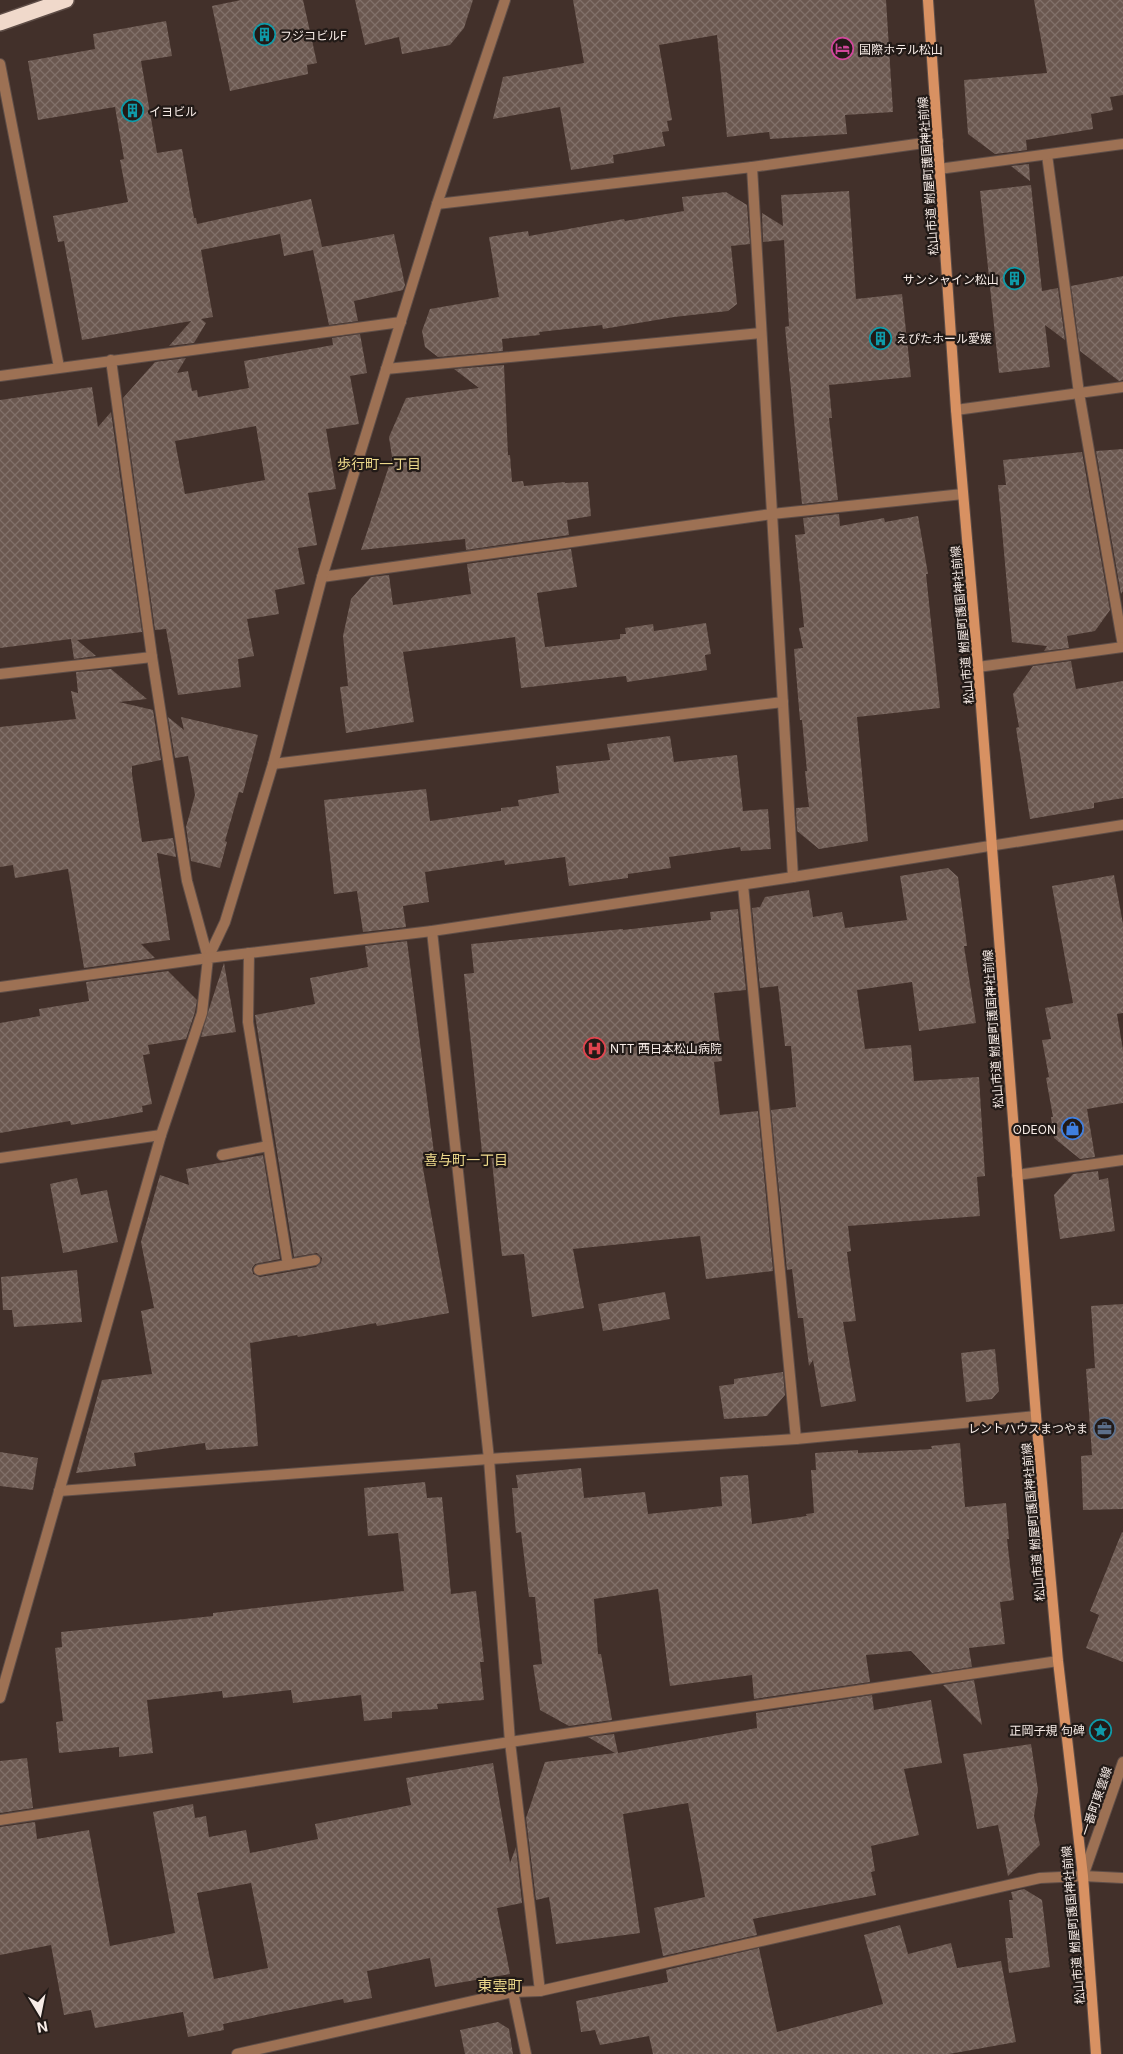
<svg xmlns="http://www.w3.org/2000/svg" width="1123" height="2054" viewBox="0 0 1123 2054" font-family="Inter,'Noto Sans JP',sans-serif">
	<defs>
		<pattern id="building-cross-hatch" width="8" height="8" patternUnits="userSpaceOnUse" patternTransform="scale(1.25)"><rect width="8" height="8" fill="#6b5850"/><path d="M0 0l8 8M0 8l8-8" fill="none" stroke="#817069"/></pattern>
	</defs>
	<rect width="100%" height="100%" fill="#42302a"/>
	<g fill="url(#building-cross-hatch)" fill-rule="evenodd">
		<path d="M241,0H303L317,63L307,65L308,74L230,91L212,6Z"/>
		<path d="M355,0H473L464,28L450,45L402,54L399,37L365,45Z"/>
		<path d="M573,0H886L893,112L845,115L847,134L770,139L769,132L727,137L717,35L659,45L672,120L667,121L669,131L662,132L665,146L613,155L614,163L571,170L560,107L493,119L503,77L584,63Z"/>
		<path d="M1034,0H1123V95L1110,97L1113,110L1091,114L1093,129L1026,140L1027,150L995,154L968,134L964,80L1047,73Z"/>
		<path d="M166,21L172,56L141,61L157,153L182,149L194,218H196L197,224L311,199L322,247L394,234L405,285L403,290L354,301L358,321L329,325L313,250L284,256L280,234L201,250L213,317L201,319L206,323L194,343L169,346L191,321L82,340L64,241L58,242L53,216L128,202L120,160L124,159L115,107L38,120L28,61L95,49L93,34Z"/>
		<path d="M1029,164L1030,181L1011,166Z"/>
		<path d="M1031,185L1042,291L1058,288L1065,340L1045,325L1050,367L999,373L980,191Z"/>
		<path d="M849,191L856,299L902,294L911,377L829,385L832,418H829L838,500L802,504L785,327L789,326L784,240L763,242L762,213L783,226L781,195Z"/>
		<path d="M726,192L747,205L750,244L731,246L737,304L728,311L674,317L603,329L602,325L539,332L540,335L502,339L503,351L438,357L425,347L422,331L430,309L499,297L489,237L528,231L529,236L624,219L625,221L684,211L682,197Z"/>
		<path d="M1123,276V380L1119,381L1080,351L1071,286Z"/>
		<path d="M360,334L367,373L350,376L359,424L326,429L336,489L308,493L317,545L298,548L305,584L275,590L279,614L247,619L254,656L238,659L241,687L178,695L166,629L155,630L123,398L155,362L186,358L177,373L188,371L192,391L197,390L198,397L249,388L244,361L333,345L332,338ZM256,426L265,480L185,494L175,441Z"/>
		<path d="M504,365L508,455H510L512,482L523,481L524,486L565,482V483L588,482L591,516L567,520L569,535L466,550L465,539L361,550L392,457L389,437L406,398L479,388L454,369Z"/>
		<path d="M92,387L98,427L111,412L142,632L77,640L96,656L74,659L71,639L0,648V400Z"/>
		<path d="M1123,449V591L1121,594L1096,451Z"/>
		<path d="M1082,452L1110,610L1095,631L1067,636L1069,648L1044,651L1047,646L1012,642L998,485H1006L1003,460Z"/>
		<path d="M839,514L840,526L884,518L885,522L918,516L928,574H926L940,708L857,717L868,841L819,849L797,831L796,808L809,807L805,771H807L802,720H800L794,649L803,648L799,628L804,627L795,535L805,534L803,518Z"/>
		<path d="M571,549L577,587L537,593L545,647L620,639V634H626L625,628L653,624L654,631L706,623L711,654L705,655L707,670L627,682L626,676L521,688L515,637L403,652L414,722L346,733L340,687L348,686L343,636L351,599L371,577L389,575L393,605L471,594L467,564Z"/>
		<path d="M1071,661L1076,689L1123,681V798L1094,803V808L1030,819L1016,728L1019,727L1013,694L1033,666Z"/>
		<path d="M111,669L147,699L119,702L153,710L161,760L132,766V774L142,842L173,838L176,857L157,853L170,940L141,944L155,958L84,968L68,869L15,878L13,865L0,867V727L76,719L71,691L78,693L76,672Z"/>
		<path d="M168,717L184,730L181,717L258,735L243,793L239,792L225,841L227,842L220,868L191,861L186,827L195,795L188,756L175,758Z"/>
		<path d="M670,736L674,762L737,755L743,811L768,809L771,849L741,851L740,847L669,857L671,868L628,874V878L569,886L565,857L505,865L504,860L425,872L429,902L403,906L406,927L363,932L357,891L334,894L324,800L426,789L430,821L501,811V808L519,806L518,800L559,793L556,766L610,760L607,744Z"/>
		<path d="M948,868L958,877L967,946H964L976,1023L919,1031L912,982L857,990L865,1049L911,1045L914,1081L979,1077L985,1176L977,1177L980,1216L848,1226L851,1251L847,1252L856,1321L843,1322L856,1401L821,1407L813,1360L809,1366L803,1318H798L792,1269L787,1270L771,1110L796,1107L791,1046H785L778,986L760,988L752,908L760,907L765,897L809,890L813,917L842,912L845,928L907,920L900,876Z"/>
		<path d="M1114,875L1123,924V1013L1117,1014L1123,1050V1103L1087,1109L1095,1157L1080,1159L1054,1138L1051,1117H1053L1046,1078L1049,1077L1042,1040L1051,1039L1045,1008L1073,1003L1052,886Z"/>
		<path d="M738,909L746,990L714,993L722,1061L714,1062L720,1115L758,1111L773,1271L706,1279L700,1236L573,1249L584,1308L532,1317L524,1254L502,1256L491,1152L482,1153L464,974L474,973L471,944L623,929V930L711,920L710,912Z"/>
		<path d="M407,941L435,1161L422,1163L449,1313L377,1326L376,1323L298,1337L297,1335L250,1343L258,1446L206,1450L205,1443L134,1453L136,1466L76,1473L102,1380L152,1374L141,1311L154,1308L141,1242L160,1175L189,1185L186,1169L263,1155L280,1259L255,1264L252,1268L253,1274L260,1277L316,1267L321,1263L322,1258L317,1253L294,1257L255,1015L315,1004L310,978L368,967L365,946Z"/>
		<path d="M224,963L236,1032L201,1037L209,1009Z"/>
		<path d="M168,971L197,1000L195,1012L186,1039L148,1045L150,1054L143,1055L152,1104L142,1106L143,1112L112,1118L71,1125L70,1121L0,1133V1023L40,1016L39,1009L89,1001L86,982Z"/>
		<path d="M1098,1171L1099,1180L1108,1178L1115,1231L1060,1239L1054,1195L1073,1174Z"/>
		<path d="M77,1178L81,1195L107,1190L118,1242L63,1253L50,1184Z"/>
		<path d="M77,1270L82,1322L14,1327L12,1310H3L1,1277Z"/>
		<path d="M665,1292L670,1319L603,1331L598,1304Z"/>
		<path d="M1123,1304V1509L1083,1510L1081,1456L1092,1455L1086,1369L1095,1368L1091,1306Z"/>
		<path d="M995,1349L999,1391L992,1399L966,1402L961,1353Z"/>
		<path d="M783,1372L785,1395L767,1416L724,1419L719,1386L734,1384V1379Z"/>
		<path d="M960,1443L965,1507L1006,1503L1009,1539H1007L1014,1600L1000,1602L1005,1644L969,1648L972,1667L932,1673L911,1651L866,1655L870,1682L754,1699L752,1675L670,1686L658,1589L594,1599L598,1654H601L612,1720L569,1726L540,1710L533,1665L542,1664L535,1597H529L521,1532L516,1533L512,1488H518L516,1475L581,1468L584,1498L645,1492L648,1514L722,1506L720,1477L748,1475L752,1524L807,1516L806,1514L814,1513L811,1470H816L815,1453L858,1450V1453L932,1449L931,1446Z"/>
		<path d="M0,1452L38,1458L33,1490L0,1486Z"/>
		<path d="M425,1482L427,1498L442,1497L451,1594L476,1591L484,1662H480L484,1700L437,1704L438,1709L392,1712V1718L364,1721L361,1695L293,1703L291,1690L223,1698L222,1691L147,1700L153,1753L119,1757V1747L59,1753L56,1722L63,1721L55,1648L62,1647L61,1632L213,1616V1613L404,1591L398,1533L368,1536L364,1488Z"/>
		<path d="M1122,1532L1123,1533V1662L1086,1648L1099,1615L1090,1611Z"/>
		<path d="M974,1680L982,1725L943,1685Z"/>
		<path d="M872,1695L874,1710L931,1700L942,1763L904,1769L919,1835L871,1846L875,1871L871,1872L876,1895L753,1919L757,1935L663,1956L654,1908L705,1897L688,1803L623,1814L640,1933L556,1944L549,1897L536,1900L526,1818L545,1762L615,1753L588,1737L614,1734L618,1753L757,1728L756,1713Z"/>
		<path d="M1031,1744L1038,1790L1034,1816L1040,1845L1008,1876L998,1825L977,1829L963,1754Z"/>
		<path d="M27,1758L33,1808L0,1813V1761Z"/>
		<path d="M493,1763L510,1863L516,1847L522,1903L497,1908L510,1974L435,1987L430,1958L367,1971L372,1998L344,2003L343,1999L223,2024L224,2030L188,2037L183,2012L95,2028L91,2010L64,2015L51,1945L0,1955V1827L35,1822L37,1839L89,1830L110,1946L175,1933L153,1812L193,1804L195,1818L206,1816L209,1837L246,1830L250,1853L318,1839L315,1824L411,1805L406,1778ZM251,1883L268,1968L214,1979L197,1893Z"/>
		<path d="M1024,1889L1042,1900L1050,1967L1009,1973L1005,1938H1013L1009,1900H1013L1011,1892Z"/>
		<path d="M900,1925L908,1954L951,1943L957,1968L1001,1961L1016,2042L949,2054H653L649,2036L600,2045L595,2030L581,2032L576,2001L668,1982L666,1970L759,1948L777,2032L883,2004L864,1935Z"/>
		<path d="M498,2022L509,2029L513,2054H465L460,2030Z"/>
	</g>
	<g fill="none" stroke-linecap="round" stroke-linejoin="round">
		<defs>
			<g id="street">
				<path d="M0,64L59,367"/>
				<path d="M1047,155L1079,393L1123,646"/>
				<path d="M752,167L938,141"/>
				<path d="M939,169L1123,144"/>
				<path d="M437,204L752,167L793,877"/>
				<path d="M111,360L152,657L187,881L208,958"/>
				<path d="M386,369L761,333"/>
				<path d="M0,376L401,322"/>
				<path d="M956,410L1123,387"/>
				<path d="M322,577L772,514L963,494"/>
				<path d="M978,667L1123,647"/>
				<path d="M0,674L152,657"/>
				<path d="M273,764L783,702"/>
				<path d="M743,885L796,1439"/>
				<path d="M432,931L489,1459L510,1742L540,1991"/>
				<path d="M249,953L248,1022L288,1265"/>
				<path d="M0,987L208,958L225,922L273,764L322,577L437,204L505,0"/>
				<path d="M222,1155L268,1146"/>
				<path d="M0,1158L161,1135"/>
				<path d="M1017,1175L1123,1160"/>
				<path d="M259,1270L315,1260"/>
				<path d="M59,1491L489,1459L796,1439L1036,1416"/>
				<path d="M0,1698L161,1135L202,1013L208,958L432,931L793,877L1123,825"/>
				<path d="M0,1820L510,1742L1058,1661"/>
				<path d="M1083,1876L1123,1762"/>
				<path d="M513,1992L526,2054"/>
				<path d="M237,2054L513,1992L540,1991L1040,1878L1083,1876L1123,1878"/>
			</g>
			<path id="secondary" d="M928,0L956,410L978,667L1036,1416L1058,1661L1083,1876L1096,2054"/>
			<path id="highway" d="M0,23L66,0"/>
		</defs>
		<use href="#street" stroke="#5f4e48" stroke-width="12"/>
		<use href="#secondary" stroke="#5f4e48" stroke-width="12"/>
		<use href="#highway" stroke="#5f4e48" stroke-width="18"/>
		<use href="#street" stroke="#9d7154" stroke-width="10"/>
		<use href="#secondary" stroke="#d89162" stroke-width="10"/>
		<use href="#highway" stroke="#f0d9cb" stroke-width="15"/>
	</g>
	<defs>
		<symbol id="building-ring" viewBox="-11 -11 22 22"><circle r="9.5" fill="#221a17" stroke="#0f9aa8" stroke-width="1.5"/><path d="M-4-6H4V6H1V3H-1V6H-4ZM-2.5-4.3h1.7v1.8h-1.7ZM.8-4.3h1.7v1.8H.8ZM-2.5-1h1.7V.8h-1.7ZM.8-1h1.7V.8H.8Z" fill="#0f9aa8"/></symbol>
		<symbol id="hotel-ring" viewBox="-11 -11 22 22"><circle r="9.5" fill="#221a17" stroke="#d1479c" stroke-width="1.5"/><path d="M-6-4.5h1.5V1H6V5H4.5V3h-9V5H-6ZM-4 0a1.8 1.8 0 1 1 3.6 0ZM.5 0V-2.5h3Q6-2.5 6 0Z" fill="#d1479c"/></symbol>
		<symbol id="hospital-ring" viewBox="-11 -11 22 22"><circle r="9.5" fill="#221a17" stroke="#e0444e" stroke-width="1.5"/><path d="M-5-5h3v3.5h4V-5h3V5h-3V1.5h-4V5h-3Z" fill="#e0444e"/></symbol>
		<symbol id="shop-ring" viewBox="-11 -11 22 22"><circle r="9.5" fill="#221a17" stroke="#3f7fe0" stroke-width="1.5"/><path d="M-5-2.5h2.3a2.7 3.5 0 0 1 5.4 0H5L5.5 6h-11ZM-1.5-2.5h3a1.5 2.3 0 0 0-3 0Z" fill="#3f7fe0"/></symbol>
		<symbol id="office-ring" viewBox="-11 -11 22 22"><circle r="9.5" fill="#221a17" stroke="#5c6f8a" stroke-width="1.5"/><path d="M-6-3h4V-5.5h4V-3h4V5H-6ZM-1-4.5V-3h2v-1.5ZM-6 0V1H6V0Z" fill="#5c6f8a"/></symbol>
		<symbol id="sight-ring" viewBox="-11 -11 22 22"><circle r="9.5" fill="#221a17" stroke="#0f9aa8" stroke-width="1.5"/><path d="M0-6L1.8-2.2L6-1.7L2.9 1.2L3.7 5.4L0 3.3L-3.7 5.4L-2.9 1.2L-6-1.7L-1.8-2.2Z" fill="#0f9aa8"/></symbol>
	</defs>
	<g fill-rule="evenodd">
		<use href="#building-ring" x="252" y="22" width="25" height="25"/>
		<use href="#hotel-ring" x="830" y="36" width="25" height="25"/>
		<use href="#building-ring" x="120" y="98" width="25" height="25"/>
		<use href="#building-ring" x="1002" y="266" width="25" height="25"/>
		<use href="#building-ring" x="868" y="326" width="25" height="25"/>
		<use href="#hospital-ring" x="582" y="1036" width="25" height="25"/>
		<use href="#shop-ring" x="1060" y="1116" width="25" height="25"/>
		<use href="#office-ring" x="1092" y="1416" width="25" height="25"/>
		<use href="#sight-ring" x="1088" y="1718" width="25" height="25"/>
	</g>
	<g text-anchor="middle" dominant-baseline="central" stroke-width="4.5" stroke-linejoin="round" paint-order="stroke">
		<g font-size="12" fill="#f7ece7" stroke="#221a17" text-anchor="start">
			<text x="280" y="35">フジコビルF</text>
			<text x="859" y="49">国際ホテル松山</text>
			<text x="149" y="111">イヨビル</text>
			<text x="999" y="279" text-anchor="end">サンシャイン松山</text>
			<text x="896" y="338">えぴたホール愛媛</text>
			<text x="610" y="1048">NTT 西日本松山病院</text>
			<text x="1056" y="1129" text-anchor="end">ODEON</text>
			<text x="1088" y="1428" text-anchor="end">レントハウスまつやま</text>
			<text x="1085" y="1730" text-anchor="end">正岡子規 句碑</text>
		</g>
		<g font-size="12" fill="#f7ece7" stroke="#221a17">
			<text transform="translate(928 176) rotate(-94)">松山市道 鮒屋町護国神社前線</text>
			<text transform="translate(962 625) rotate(-95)">松山市道 鮒屋町護国神社前線</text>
			<text transform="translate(993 1029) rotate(-94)">松山市道 鮒屋町護国神社前線</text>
			<text transform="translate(1033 1522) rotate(-95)">松山市道 鮒屋町護国神社前線</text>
			<text transform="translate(1096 1801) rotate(-71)">一番町東雲線</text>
			<text transform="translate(1073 1925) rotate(-95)">松山市道 鮒屋町護国神社前線</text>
		</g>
		<g font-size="14" fill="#edd98b" stroke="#221a17">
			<text x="379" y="463">歩行町一丁目</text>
			<text x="466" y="1159">喜与町一丁目</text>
		</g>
		<g font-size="15" fill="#edd98b" stroke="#221a17">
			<text x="500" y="1985">東雲町</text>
		</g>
	</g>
	<g transform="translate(40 2014) rotate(170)" stroke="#221a17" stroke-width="4" paint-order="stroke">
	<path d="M0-4L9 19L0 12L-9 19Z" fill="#f7ece7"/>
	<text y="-8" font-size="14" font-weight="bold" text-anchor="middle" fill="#f7ece7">N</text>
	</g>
</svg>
